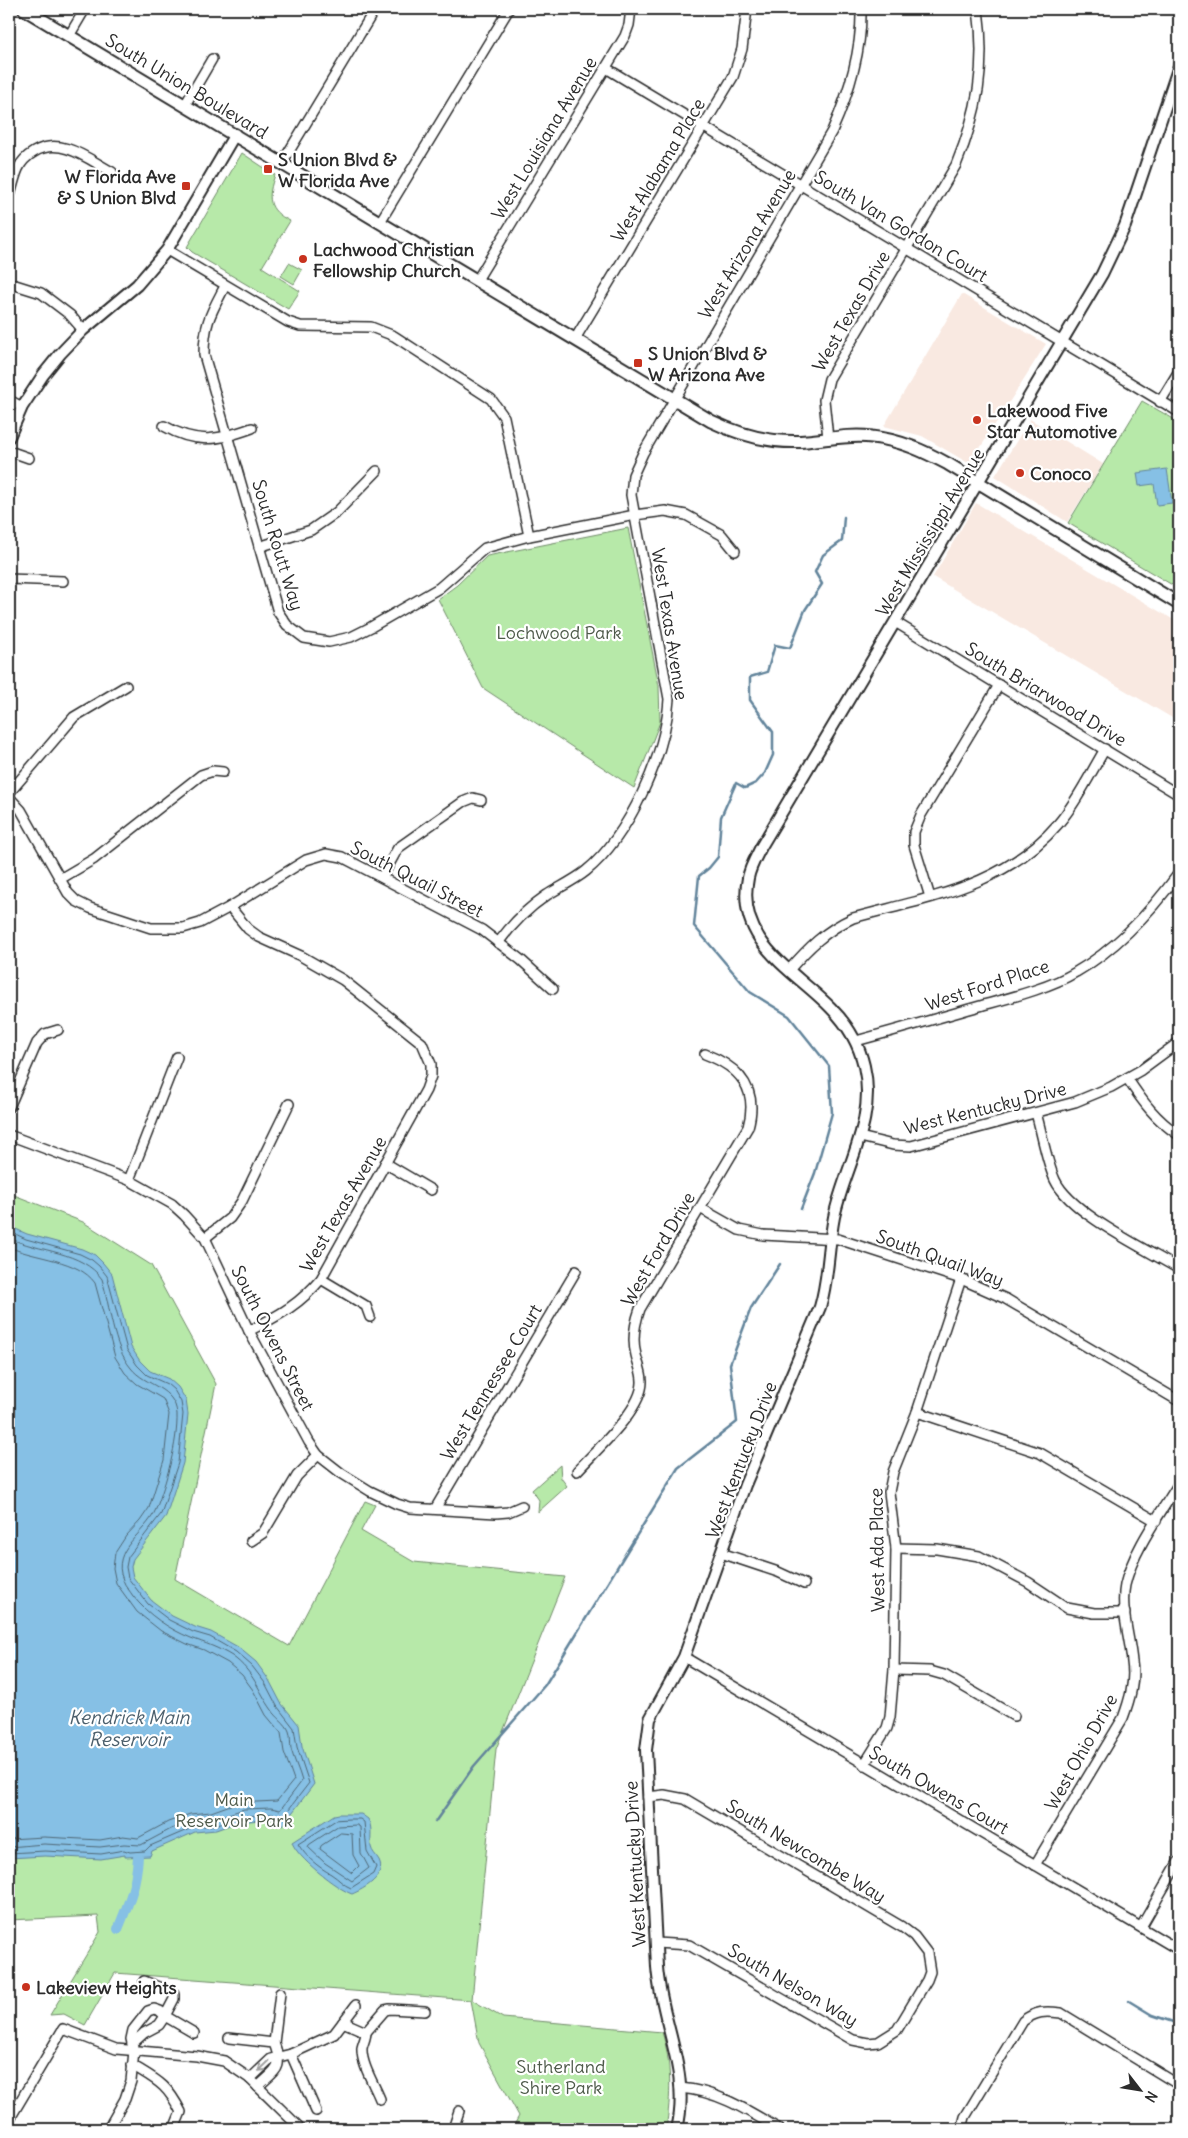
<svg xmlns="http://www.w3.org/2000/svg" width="1188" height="2138" viewBox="0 0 1188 2138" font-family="Delius,sans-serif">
	<rect width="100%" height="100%" fill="#fff"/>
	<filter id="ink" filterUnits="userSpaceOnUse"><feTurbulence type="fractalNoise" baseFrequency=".02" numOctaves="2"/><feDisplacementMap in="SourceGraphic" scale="10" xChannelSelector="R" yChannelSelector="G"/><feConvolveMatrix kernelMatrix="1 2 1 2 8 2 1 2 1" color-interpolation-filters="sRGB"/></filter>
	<g filter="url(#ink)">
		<g fill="#f9e9e1">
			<path d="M962,294L1046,344L970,464L922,436L884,426Z"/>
			<path d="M1030,419L1103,464L1067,522L995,476Z"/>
			<path d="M976,503L1179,623V722L933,577Z"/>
		</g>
		<g fill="#b7e9a9" stroke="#718a6a">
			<path d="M242,153L275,175C267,197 267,210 290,221L262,267L300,291L288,309L192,252L187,247Z"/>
			<path d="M289,263L302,270L294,284L281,276Z"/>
			<path d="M1142,401L1179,422V589L1068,523Z"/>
			<path d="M628,528L659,686L660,722L634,788L483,688L438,599L457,585L487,556Z"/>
			<path d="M9,1193L83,1222L151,1265L216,1384L175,1579L289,1646L365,1501L375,1505L361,1531L414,1562L565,1577L496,1749L472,2000L503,2018L662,2032C672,2063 671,2097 666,2129H512L519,2116L479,2043L471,2000L115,1973L85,2025L64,2014L50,2015L100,1932L98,1916L9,1920Z"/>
			<path d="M560,1465L561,1478L567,1486L538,1512L539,1500L532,1490Z"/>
		</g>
		<g fill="#86c0e5" stroke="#62849b">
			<path d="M1167,469L1172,503L1157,505L1154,484L1139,486L1137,473Z"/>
			<path d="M9,1226L27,1234L82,1249L95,1255L103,1263L112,1274L131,1347L140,1361L150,1371L169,1379L178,1387L186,1400L188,1414L183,1463L166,1516L133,1559L131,1567L133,1577L151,1600L172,1616L195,1627L211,1632L238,1647L256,1662L269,1680L281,1703L299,1725L302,1746L314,1784L283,1825L272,1819L238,1822L216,1830L195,1832L152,1851L150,1856L125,1857V1855L101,1859L45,1856L9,1858Z"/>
			<path d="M339,1814H361L368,1819C373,1828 370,1837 371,1847C372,1852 376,1855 379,1860C387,1876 364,1889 352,1894C337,1889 296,1857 292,1842L334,1815Z"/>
		</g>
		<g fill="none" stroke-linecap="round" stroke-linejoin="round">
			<g stroke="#4f6775" stroke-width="1">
				<path d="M9,1231L26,1239L80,1254L92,1260L99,1266L107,1276L127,1350L137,1365L147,1375L167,1384L174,1390L181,1402L183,1414L178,1463L161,1514L128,1557L126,1567L128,1578L148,1604L169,1620L193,1632L210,1637L236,1652L252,1666L265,1683L277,1706L294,1728L297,1747L309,1783L282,1818L272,1814L237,1817L215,1825L194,1827L150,1846L145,1851L130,1852L124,1850L101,1854L45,1851L9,1853"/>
				<path d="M9,1238C39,1252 82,1251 102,1279C110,1306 113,1347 131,1368C145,1386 175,1387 177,1414C178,1442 166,1483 156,1509C146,1534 110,1548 123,1580C125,1586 130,1591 133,1596C148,1615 169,1629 191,1638C205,1643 219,1648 232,1656C255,1673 257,1689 272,1710C276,1717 286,1723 289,1731C291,1736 290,1743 291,1749C294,1760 299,1770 302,1781L280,1810L271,1808L244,1809L213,1819L192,1821L171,1829L141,1845L124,1844L100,1847L44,1844L9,1847"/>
				<path d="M9,1247C35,1259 78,1259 95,1283L115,1357L125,1373L137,1384L163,1399L169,1414L164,1460L149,1508L140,1521L126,1536L115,1553L113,1568L116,1583L137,1612L161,1631L187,1644L204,1650L228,1663L242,1675L253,1690L266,1715L281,1733L284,1752L294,1780L277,1801L236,1803L211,1812L190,1814L168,1822L138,1838L123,1836L100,1840L44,1837L9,1839"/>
				<path d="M350,1819H360L364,1822L367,1851L376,1867L373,1874L351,1888C343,1885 339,1879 331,1874C318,1867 306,1857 298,1844L336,1820Z"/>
				<path d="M338,1826L357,1825L360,1827L361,1853L369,1868L352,1881L325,1863L308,1847L309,1845Z"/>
				<path d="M341,1833L352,1834L353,1855L359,1866L352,1873L320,1849L321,1846Z"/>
			</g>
			<g stroke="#62849b" stroke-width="2.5">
				<path d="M801,1209L815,1173L832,1113L829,1066L789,1016L750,992L694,926L699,876L709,868L718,857L721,817L736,783L745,788L756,783L765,773L773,755V732L750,700V677L767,672L775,645L790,648L805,610L822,584L815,572L823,555L842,541L844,517"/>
				<path d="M435,1822L474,1766L545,1685L678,1468L737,1422L730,1364L751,1308L780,1264"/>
				<path d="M1129,2001L1152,2015L1179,2024"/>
			</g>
			<path stroke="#86c0e5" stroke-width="10" d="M118,1929C129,1902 136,1887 138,1857"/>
			<defs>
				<g id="minor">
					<path d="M69,36L85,9"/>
					<path d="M606,68L1179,412"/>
					<path d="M185,105L212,59"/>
					<path d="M282,163L375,9"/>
					<path d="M9,199C12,189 14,178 18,169C21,162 27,156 34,152C61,136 88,159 112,172"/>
					<path d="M380,222L509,9"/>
					<path d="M167,250L288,322L300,326L371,327L394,336L491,399L504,417L529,536"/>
					<path d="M477,280L625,36L629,25L631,9"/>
					<path d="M9,283L41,293L70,315L83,330"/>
					<path d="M225,286C211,313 204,323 204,355L278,612L287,625L304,638L329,642L351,637L371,627L439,588L485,548L529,536L635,515L665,511L686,515L722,535L735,551"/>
					<path d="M575,339L733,77L742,49L747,9"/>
					<path d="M9,400L22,407"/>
					<path d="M1160,402L1179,371"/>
					<path d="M164,426C197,445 219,440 252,428"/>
					<path d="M828,438L824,400L829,379L956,165C978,112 986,66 978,9"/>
					<path d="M9,451L29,458"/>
					<path d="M259,547L311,530L337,512L377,471"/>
					<path d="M9,579L63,581"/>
					<path d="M895,622L1179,795"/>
					<path d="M9,793L74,717L126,686"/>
					<path d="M9,797L21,810L68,893L76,901L90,908L151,928H183L200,923L230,907L306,860L326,854L342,857L482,930L521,960L553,989"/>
					<path d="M382,877L398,848L463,802L473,798L481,800"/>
					<path d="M60,879L94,859L201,775L213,771L223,772"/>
					<path d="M930,897L914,845V832L921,815L999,685"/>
					<path d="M230,907L248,929L259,937L301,956L343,980L422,1043L431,1064V1076L426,1090L321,1279C298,1306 279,1315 249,1331"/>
					<path d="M498,943C512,924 528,908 547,895C560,887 575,880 586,871C629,836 666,754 669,699L631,495L633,475L643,453L832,131C849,93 862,50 861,9"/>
					<path d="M789,970C808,948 826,930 853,918C929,897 1004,887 1058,824C1077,802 1090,774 1105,749"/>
					<path d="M856,1041C897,1030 938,1018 980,1006C1009,998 1050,988 1076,972C1116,949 1152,910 1179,873"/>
					<path d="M1127,1078C1142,1101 1156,1120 1179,1135"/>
					<path d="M9,1107L37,1043L45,1034L58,1030"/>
					<path d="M1036,1113C1042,1133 1046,1160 1055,1180C1071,1214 1146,1249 1179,1269"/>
					<path d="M9,1135L129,1180L172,1204L184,1215L205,1238L249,1331L309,1442L318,1455L341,1473L370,1491L397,1504L410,1508L496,1513L508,1512L522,1506"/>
					<path d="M860,1137L893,1145L911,1146L1075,1102L1111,1087L1141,1070L1179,1042"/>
					<path d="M385,1163L431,1190"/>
					<path d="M129,1180L177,1057"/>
					<path d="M700,1208L739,1230L763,1235L838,1239L961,1279L1006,1299L1179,1401"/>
					<path d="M205,1238L230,1218L242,1201L289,1104"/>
					<path d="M321,1279L366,1306L370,1317"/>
					<path d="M917,1412L1040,1453L1156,1521"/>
					<path d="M577,1471C596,1450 643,1409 642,1381C642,1372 638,1364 636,1355C632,1340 635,1323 640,1309L748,1127C759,1088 739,1067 705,1054"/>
					<path d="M435,1509L576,1271"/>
					<path d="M251,1541L263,1533L297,1476L318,1455"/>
					<path d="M896,1548L937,1549L979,1556L1028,1582L1067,1608L1094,1613H1125"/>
					<path d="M721,1553L778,1572L804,1584"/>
					<path d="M684,1657L1179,1950"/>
					<path d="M894,1670L930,1671L944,1675L1014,1716"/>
					<path d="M864,1765L887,1728L890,1717L894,1670L896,1548L889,1492L893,1472L917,1412L961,1279"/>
					<path d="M648,1797L664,1795L685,1799L902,1927L914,1936L927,1953L930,1972L927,1980L897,2030L878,2042L868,2043L853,2040L689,1945L656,1943"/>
					<path d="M1035,1865L1123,1718C1130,1699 1135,1682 1132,1662C1130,1637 1120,1609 1125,1585C1133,1550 1161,1513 1179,1483"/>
					<path d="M1141,1927L1179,1861"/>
					<path d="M343,2022L366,2032C366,2038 363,2043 362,2048C361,2064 374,2084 380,2099"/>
					<path d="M366,2032L385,2010L390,2009L425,2011"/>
					<path d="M229,2038L274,2043C284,2070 276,2069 258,2087"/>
					<path d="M274,2043L280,1993"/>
					<path d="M132,2044L144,2033L159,2025L165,2016L194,2033"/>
					<path d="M291,2054L316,2111"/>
					<path d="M132,2065C158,2081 167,2084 181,2112L174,2129"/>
					<path d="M250,2079L271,2059L291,2054L334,2034L356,2005"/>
					<path d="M680,2088C718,2091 747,2110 779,2129"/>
					<path d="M9,2120L63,2029L116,2049L197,2056L224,2061L249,2078L301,2129"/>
					<path d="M108,2129L125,2099L131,2081L134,2051L131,2039L133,2030L148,2011L154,2009L160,2011L165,2016L174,1999V1994L170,1991L144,1981"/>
					<path d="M453,2129L459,2111"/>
					<path d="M962,2129L965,2117L1023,2021C1036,2011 1045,2011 1061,2013L1179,2085"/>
				</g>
				<g id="tertiary">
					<path d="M9,437L22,407L43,375L60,354L83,330L137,285L167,250L235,134"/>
					<path d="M677,2129C691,2074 661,2022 657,1967L646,1750L650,1719L684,1657L745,1485L820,1307C829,1277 828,1247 834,1217C845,1166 877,1120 864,1066C859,1044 847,1024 831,1008C794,970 735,942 748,878C750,867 756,857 761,847L1102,274L1125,226L1179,66"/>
				</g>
				<path id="secondary" d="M24,9L711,421C742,436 773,444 807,441C829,439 850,434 872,437C900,440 924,451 948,464L1179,604"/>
			</defs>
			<use href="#minor" stroke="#2b2b2b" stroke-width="12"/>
			<use href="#tertiary" stroke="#2b2b2b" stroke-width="14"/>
			<use href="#secondary" stroke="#2b2b2b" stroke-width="15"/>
			<use href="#minor" stroke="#fff" stroke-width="9"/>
			<use href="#tertiary" stroke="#fff" stroke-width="10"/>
			<use href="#secondary" stroke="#fff" stroke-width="11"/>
		</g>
		<defs><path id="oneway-shaft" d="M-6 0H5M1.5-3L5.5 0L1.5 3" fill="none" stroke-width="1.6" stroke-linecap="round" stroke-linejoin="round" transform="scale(1.25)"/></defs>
		<use stroke="#a0a0a0" href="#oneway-shaft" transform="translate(264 2066) rotate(136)"/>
	</g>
	<g fill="#c8321e" stroke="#fff" stroke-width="2">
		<rect x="263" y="164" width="10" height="10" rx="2.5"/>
		<rect x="181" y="181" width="10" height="10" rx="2.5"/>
		<circle cx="303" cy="259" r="5"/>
		<rect x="633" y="358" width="10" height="10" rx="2.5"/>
		<circle cx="977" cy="420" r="5"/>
		<circle cx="1020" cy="473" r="5"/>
		<circle cx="26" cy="1987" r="5"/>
	</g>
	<g text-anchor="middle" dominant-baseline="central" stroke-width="4.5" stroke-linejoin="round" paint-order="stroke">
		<g font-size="18" fill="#2b2b2b" stroke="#fff">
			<text transform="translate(187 86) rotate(31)">South Union Boulevard</text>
			<text transform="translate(544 138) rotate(-59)">West Louisiana Avenue</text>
			<text transform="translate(658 170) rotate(-59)">West Alabama Place</text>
			<text transform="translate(901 226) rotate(31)">South Van Gordon Court</text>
			<text transform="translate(747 244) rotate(-59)">West Arizona Avenue</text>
			<text transform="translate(851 311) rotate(-60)">West Texas Drive</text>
			<text transform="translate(930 532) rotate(-59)">West Mississippi Avenue</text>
			<text transform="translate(278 545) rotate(73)">South Routt Way</text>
			<text transform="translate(670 624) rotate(81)">West Texas Avenue</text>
			<text transform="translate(1046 694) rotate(31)">South Briarwood Drive</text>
			<text transform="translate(417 879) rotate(27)">South Quail Street</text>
			<text transform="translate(987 985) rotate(-18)">West Ford Place</text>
			<text transform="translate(985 1108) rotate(-14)">West Kentucky Drive</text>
			<text transform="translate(343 1204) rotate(-60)">West Texas Avenue</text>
			<text transform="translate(658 1249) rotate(-60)">West Ford Drive</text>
			<text transform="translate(940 1258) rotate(20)">South Quail Way</text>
			<text transform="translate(273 1338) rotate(63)">South Owens Street</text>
			<text transform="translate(491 1382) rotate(-59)">West Tennessee Court</text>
			<text transform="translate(741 1460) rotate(-69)">West Kentucky Drive</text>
			<text transform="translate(877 1550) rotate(-91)">West Ada Place</text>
			<text transform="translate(1081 1752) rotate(-61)">West Ohio Drive</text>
			<text transform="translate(939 1790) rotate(30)">South Owens Court</text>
			<text transform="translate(806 1851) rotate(31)">South Newcombe Way</text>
			<text transform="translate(635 1864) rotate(-93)">West Kentucky Drive</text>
			<text transform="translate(793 1985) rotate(30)">South Nelson Way</text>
		</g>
		<g font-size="18" font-weight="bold" fill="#2b2b2b" stroke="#fff" text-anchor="start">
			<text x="278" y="159">S Union Blvd &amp;<tspan x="278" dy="21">W Florida Ave</tspan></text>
			<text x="176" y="176" text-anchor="end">W Florida Ave<tspan x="176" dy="21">&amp; S Union Blvd</tspan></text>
			<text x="313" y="249">Lachwood Christian<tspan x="313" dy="21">Fellowship Church</tspan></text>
			<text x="648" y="353">S Union Blvd &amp;<tspan x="648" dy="21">W Arizona Ave</tspan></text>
			<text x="987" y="410">Lakewood Five<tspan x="987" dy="21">Star Automotive</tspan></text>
			<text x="1030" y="473">Conoco</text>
			<text x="36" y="1987">Lakeview Heights</text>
		</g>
		<g font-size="18" fill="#4e5a4a" stroke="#fff">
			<text x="559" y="632">Lochwood Park</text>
			<text x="234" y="1799">Main<tspan x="234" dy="21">Reservoir Park</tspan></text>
			<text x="561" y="2066">Sutherland<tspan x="561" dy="21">Shire Park</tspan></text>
		</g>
		<g font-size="19" font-style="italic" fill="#4b5f6c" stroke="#fff">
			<text x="129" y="1717">Kendrick Main<tspan x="129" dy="22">Reservoir</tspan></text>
		</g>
	</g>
	<rect width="1188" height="2138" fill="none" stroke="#fff" stroke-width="30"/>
	<rect x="15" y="15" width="1158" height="2108" fill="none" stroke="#2b2b2b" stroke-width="2" filter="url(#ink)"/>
	<g transform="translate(1140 2090) rotate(121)" stroke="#ffffff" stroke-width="4" paint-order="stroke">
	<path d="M0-4L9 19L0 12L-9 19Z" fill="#2b2b2b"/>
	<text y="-8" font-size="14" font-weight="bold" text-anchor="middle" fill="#2b2b2b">N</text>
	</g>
</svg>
